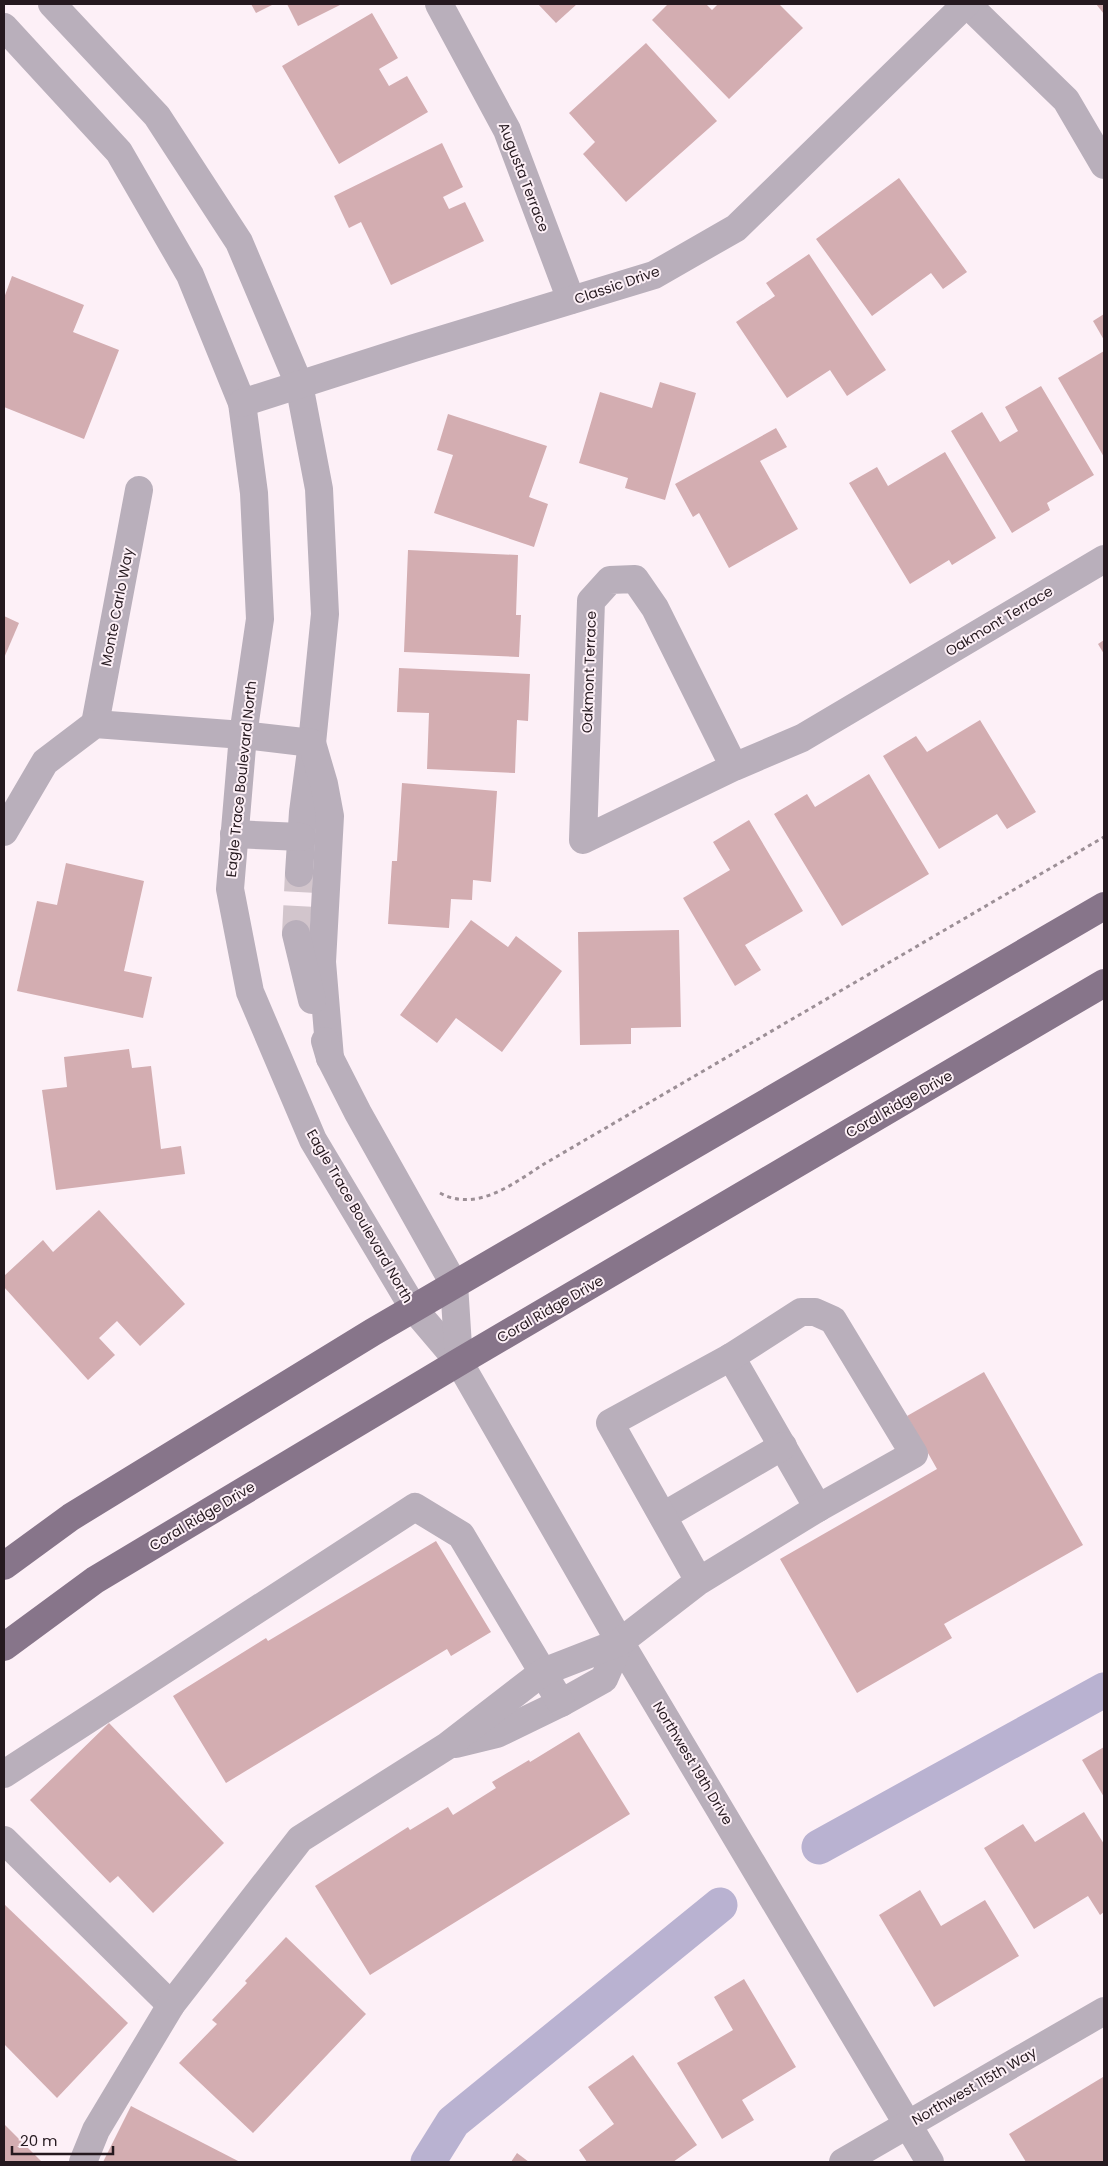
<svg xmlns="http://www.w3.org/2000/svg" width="1108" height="2166" viewBox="0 0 1108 2166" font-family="Poppins,sans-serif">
	<rect width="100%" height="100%" fill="#fdf0f7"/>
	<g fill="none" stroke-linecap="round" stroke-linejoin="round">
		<g stroke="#b9b2d1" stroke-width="35">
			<path d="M819,1847L1104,1690"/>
			<path d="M428,2162L453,2122L720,1905"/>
		</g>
	</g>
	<g fill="#d3adb1">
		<path d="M251,4H274L256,13Z"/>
		<path d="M287,4H342L298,26Z"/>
		<path d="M538,4H577L556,23Z"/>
		<path d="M668,4H706L712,10L718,4H779L803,28L729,99L652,20Z"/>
		<path d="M1096,4H1104V14Z"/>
		<path d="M372,13L398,58L379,69L389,86L407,76L428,112L339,164L282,66Z"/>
		<path d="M646,43L717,121L626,202L583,154L595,142L569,113Z"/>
		<path d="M442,143L463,187L443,197L449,209L465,202L484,241L391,285L361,222L349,228L334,196Z"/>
		<path d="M899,178L967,272L943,289L931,273L872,316L816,239Z"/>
		<path d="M809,254L886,370L847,396L830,370L787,398L736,322L775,296L766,283Z"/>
		<path d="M12,276L84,305L73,332L119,350L84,439L4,407V298Z"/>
		<path d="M1104,314V340L1093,321Z"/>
		<path d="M1104,351V457L1058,378Z"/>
		<path d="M660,382L696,393L665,500L625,488L628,478L579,463L600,392L652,408Z"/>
		<path d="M1041,386L1094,475L1047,503L1050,510L1012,533L951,431L982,412L1000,442L1018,431L1005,407Z"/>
		<path d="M448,414L547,446L529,497L548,504L534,547L434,513L453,455L437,450Z"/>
		<path d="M776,428L787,447L760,461L798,529L729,568L699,513L693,517L675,484Z"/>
		<path d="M945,452L996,538L952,565L949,560L910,584L849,483L877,467L888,486Z"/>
		<path d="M408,550L518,555L516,615H521L519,657L404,652Z"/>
		<path d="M4,616L19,623L4,658Z"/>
		<path d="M1104,640V654L1098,644Z"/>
		<path d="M399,668L530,674L528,721L517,720L515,773L427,769L429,713L397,712Z"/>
		<path d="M980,720L1036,812L1007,829L997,814L939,849L883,756L916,736L927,752Z"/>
		<path d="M869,774L929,874L842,926L774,814L807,794L815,807Z"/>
		<path d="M402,783L497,791L491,882L473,880L472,900L451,899L449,928L388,924L392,861H397Z"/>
		<path d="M749,820L803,911L745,945L761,970L735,986L683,898L730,870L713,842Z"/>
		<path d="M66,863L144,881L124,971L152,977L143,1018L17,991L37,901L57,905Z"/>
		<path d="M471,920L508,947L516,936L562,971L502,1052L456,1018L437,1043L400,1015Z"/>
		<path d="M679,930L681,1027L631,1028V1044L580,1045L578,932Z"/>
		<path d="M129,1049L132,1068L151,1066L161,1149L181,1146L185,1174L56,1190L42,1090L67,1087L64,1057Z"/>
		<path d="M99,1210L185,1304L140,1346L117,1321L99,1338L115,1355L88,1380L4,1287V1276L43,1240L53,1252Z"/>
		<path d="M984,1372L1083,1545L944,1624L952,1638L857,1693L780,1559L937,1469L907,1416Z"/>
		<path d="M436,1541L491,1632L451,1656L447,1649L226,1783L173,1696L266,1638L268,1641Z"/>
		<path d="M109,1723L224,1843L153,1913L118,1876L110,1883L30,1800Z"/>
		<path d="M579,1732L630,1814L370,1975L315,1886L408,1827L410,1830L448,1807L453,1815L496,1788L492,1782L529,1760L530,1762Z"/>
		<path d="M1104,1747V1797L1082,1760Z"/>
		<path d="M1084,1812L1104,1844V1912L1100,1915L1088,1896L1034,1929L984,1848L1023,1824L1035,1842Z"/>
		<path d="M920,1890L941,1926L985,1900L1019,1956L934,2007L879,1915Z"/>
		<path d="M4,1904L128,2023L57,2098L4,2044Z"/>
		<path d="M286,1937L366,2014L253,2133L179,2063L217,2024L212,2020L247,1983L245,1981Z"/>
		<path d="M744,1979L796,2067L742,2100L754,2120L722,2139L677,2063L733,2030L714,1997Z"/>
		<path d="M633,2055L697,2145L673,2162H587L579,2150L614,2124L588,2087Z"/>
		<path d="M1103,2077L1104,2162H1026L1009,2134Z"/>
		<path d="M131,2106L240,2162H103Z"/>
		<path d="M4,2124L42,2162H4Z"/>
		<path d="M517,2153L529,2162H511Z"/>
	</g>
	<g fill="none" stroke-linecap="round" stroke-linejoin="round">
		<path stroke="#d2c5cc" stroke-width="28" stroke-dasharray="28 14" stroke-linecap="butt" d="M296,934L299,873"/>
		<path stroke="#9c8f96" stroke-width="3" stroke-dasharray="4 4" stroke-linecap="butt" d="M440,1193C477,1213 514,1183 544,1164L1104,837"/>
		<g stroke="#b9afbb" stroke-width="28">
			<path d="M52,4L157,116L239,242L299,384L319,489L325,614L312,743L303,812L299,873"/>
			<path d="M439,4L507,130L571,300"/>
			<path d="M967,4L1066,100L1104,165"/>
			<path d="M4,27L119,152L190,275L242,403L254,493L260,619L243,735L230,889L250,992L313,1140L414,1309L459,1362L620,1642L930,2162"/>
			<path d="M242,403L414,348L654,275L736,228L966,4"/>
			<path d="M95,724L139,490"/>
			<path d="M734,767L655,608L635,579L610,580L591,601L583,840L734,767L802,738L1104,559"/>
			<path d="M4,832L45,762L95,724L243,735L312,743L324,784L330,816L322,962L330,1058"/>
			<path d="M234,834L301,837"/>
			<path d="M296,934L312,1000"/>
			<path d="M325,1041L330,1058L358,1113L454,1284L459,1362"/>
			<path d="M731,1357L818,1508"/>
			<path d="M663,1516L783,1446"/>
			<path d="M456,1744L497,1734L561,1703L604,1679L620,1642"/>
			<path d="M4,1774L415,1507L461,1535L561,1703"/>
			<path d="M4,1840L171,2005"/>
			<path d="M83,2162L96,2130L171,2005L300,1839L447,1746L543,1672L620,1642L699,1581L818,1508L914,1454L833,1320L815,1312H801L731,1357L610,1423L699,1581"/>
			<path d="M843,2162L1104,2011"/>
		</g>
		<g stroke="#87758a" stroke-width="28">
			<path d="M4,1566L71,1517L373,1332L1104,906"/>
			<path d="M4,1647L95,1580L459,1362L1104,983"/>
		</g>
	</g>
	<g text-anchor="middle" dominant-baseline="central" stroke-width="4" stroke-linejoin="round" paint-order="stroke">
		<g font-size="14" fill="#25191f" stroke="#fdf0f7">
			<text transform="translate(524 177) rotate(69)">Augusta Terrace</text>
			<text transform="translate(617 285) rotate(-19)">Classic Drive</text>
			<text transform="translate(117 607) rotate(-79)">Monte Carlo Way</text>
			<text transform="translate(999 621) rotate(-31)">Oakmont Terrace</text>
			<text transform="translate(589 672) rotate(-88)">Oakmont Terrace</text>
			<text transform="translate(241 779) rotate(-84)">Eagle Trace Boulevard North</text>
			<text transform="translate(899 1104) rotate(-30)">Coral Ridge Drive</text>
			<text transform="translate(360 1216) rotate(60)">Eagle Trace Boulevard North</text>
			<text transform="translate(550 1309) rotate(-30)">Coral Ridge Drive</text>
			<text transform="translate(202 1516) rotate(-31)">Coral Ridge Drive</text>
			<text transform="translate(693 1763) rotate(59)">Northwest 19th Drive</text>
			<text transform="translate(974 2086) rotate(-30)">Northwest 115th Way</text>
		</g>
	</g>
	<rect width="1108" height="2166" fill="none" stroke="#25191f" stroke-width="10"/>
	<path d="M12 2146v8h101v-8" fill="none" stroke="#25191f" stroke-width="2.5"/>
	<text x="20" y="2146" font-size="15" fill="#25191f" stroke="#fdf0f7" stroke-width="4" paint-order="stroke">20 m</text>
</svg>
